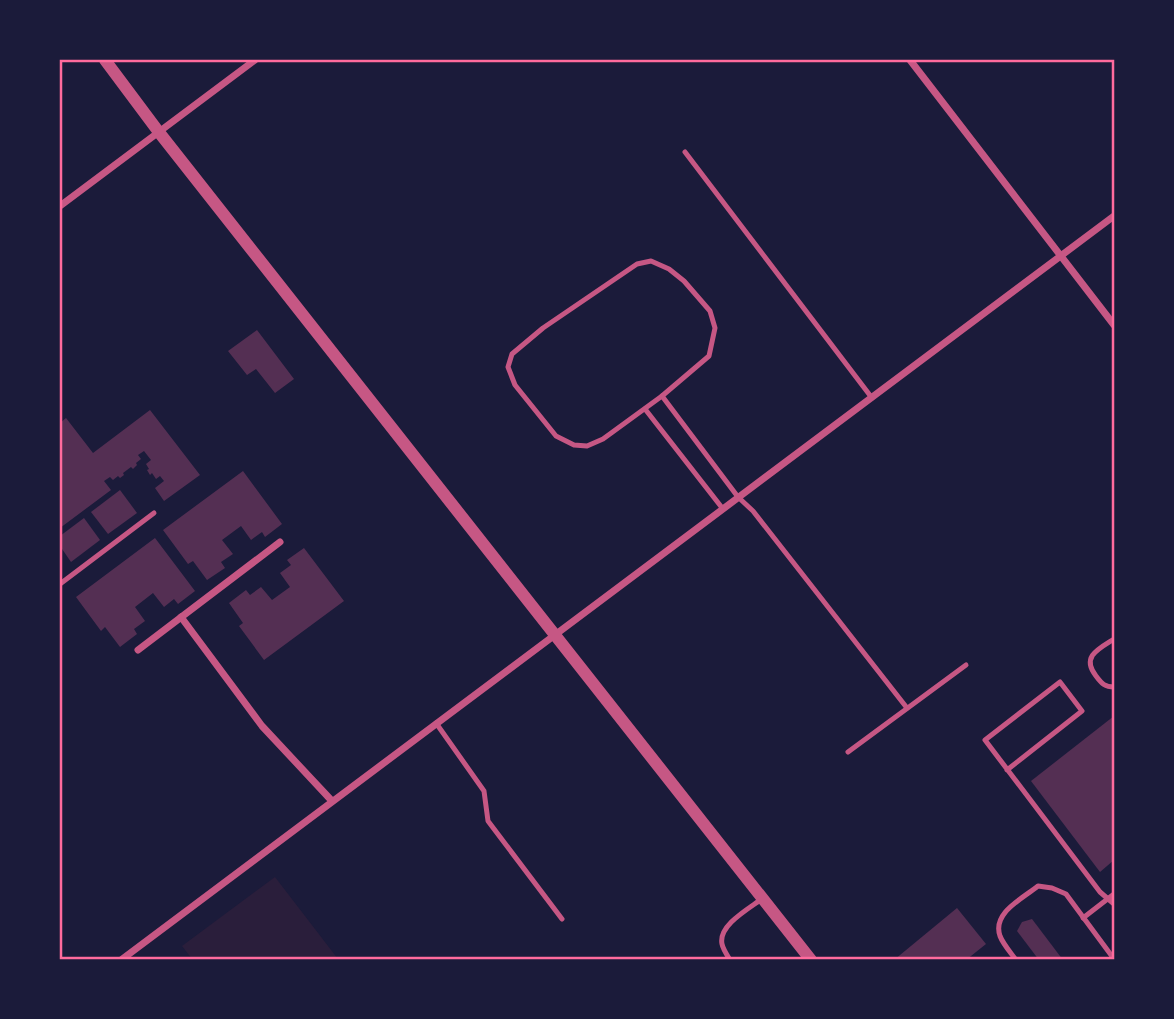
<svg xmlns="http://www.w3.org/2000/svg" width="1174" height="1019" viewBox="0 0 1174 1019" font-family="'Fira Sans Condensed',sans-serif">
	<rect width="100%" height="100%" fill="#1b1b3a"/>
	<path fill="#2a1e3b" d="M275,877L338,959H192L182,946Z"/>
	<g fill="#542f53">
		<path d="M257,330L294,379L275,393L256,369L247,375L228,351Z"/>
		<path d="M150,410L200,475L164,501L155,488L164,481L160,476L156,479L152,473L150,475L147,470L149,469L146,464L151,460L144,451L138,455L141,459L136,463L137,465L133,469L131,467L123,473L124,475L120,478L118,476L113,480L110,477L104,481L111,490L60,528V423L66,418L93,453Z"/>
		<path d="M243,471L282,524L265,537L262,532L251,540L241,526L222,540L233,554L221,562L225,568L207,580L193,561L188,564L163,530Z"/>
		<path d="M120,490L137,513L108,534L91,512Z"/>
		<path d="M84,518L100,540L71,562L60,546V536Z"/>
		<path d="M155,538L195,591L178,604L174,599L164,607L153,593L135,607L145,621L134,629L137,634L120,647L105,627L101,631L76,597Z"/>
		<path d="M304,548L344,601L264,660L239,626L243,623L229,603L246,590L250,595L261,587L272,600L290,587L280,573L291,565L287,560Z"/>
		<path d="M1114,716V860L1100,872L1031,781Z"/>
		<path d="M957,908L986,944L966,960H894Z"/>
		<path d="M1032,919L1063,960H1039L1017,931L1022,922Z"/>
	</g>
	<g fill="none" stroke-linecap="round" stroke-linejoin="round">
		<g stroke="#c65784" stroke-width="5">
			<path d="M685,152L872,398"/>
			<path d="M651,261L669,269L684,281L710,311L715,328L709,356L662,396L603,439L587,446L574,445L556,436L515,385L508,367L512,354L543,328L637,264Z"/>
			<path d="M662,396L738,497L753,511L907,708"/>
			<path d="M645,409L723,509"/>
			<path d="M60,584L154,513"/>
			<path d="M1114,639C1098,649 1081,657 1096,676C1102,684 1105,687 1114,687"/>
			<path d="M436,723L484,791L488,821L562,919"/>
			<path d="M848,752L966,665"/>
			<path d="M1007,770L1082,711L1060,682L985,740L1100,892L1114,904"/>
			<path d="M1083,918L1114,894"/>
			<path d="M730,960C727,955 723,949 722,944C718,925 750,908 763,898"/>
			<path d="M1016,960C1011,953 1003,944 1000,936C992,913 1022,899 1038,886L1052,888L1066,894L1114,959"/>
		</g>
		<g stroke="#c65784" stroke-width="7">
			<path d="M910,60L1114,325"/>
			<path d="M60,206L255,60"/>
			<path d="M181,617L262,726L332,801"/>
			<path d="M138,650L280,542"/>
			<path d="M121,960L1114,216"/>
		</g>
		<path stroke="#c65784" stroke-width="12" d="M105,60L158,131L811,960"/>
	</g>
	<rect width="1174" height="1019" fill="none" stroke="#1b1b3a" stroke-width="122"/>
	<rect x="61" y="61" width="1052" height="897" fill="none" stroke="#ff6b9d" stroke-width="2.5"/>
</svg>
